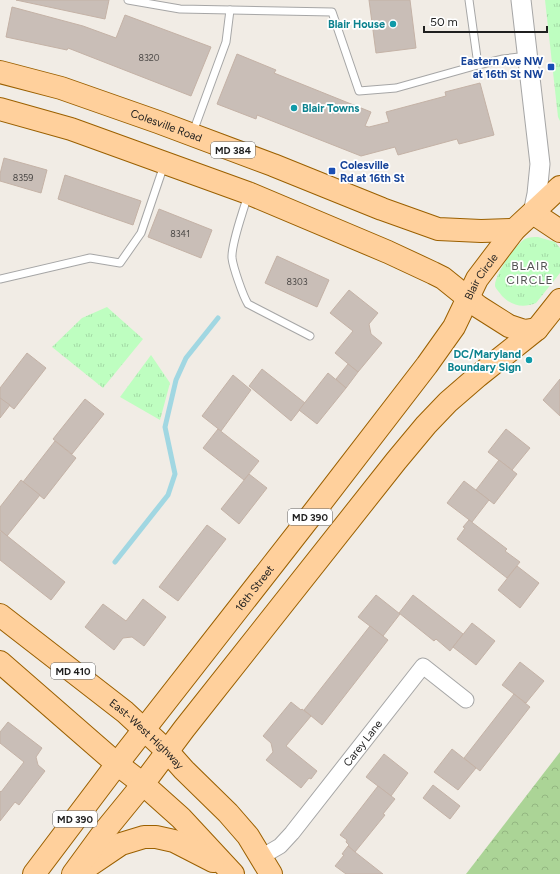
<svg xmlns="http://www.w3.org/2000/svg" width="560" height="874" viewBox="0 0 560 874" font-family="Figtree,sans-serif">
	<defs>
		<pattern id="forest-crowns" width="20" height="18" patternUnits="userSpaceOnUse"><rect width="20" height="18" fill="#abd496"/><path d="M2 6a3 3 0 1 1 6 0M12 15a3 3 0 1 1 6 0" fill="none" stroke="#93b681"/></pattern>
		<pattern id="park-tufts" width="24" height="20" patternUnits="userSpaceOnUse"><rect width="24" height="20" fill="#befec0"/><path d="M3 7l-1-3M5 7V3M7 7l1-3M15 17l-1-3M17 17v-4M19 17l1-3" fill="none" stroke="#a3d9a5"/></pattern>
	</defs>
	<rect width="100%" height="100%" fill="#f1ece5"/>
	<path fill="url(#forest-crowns)" d="M560,752V874H466Z"/>
	<g fill="url(#park-tufts)">
		<path d="M545,0H560V121L558,117Z"/>
		<path d="M538,237L555,242L560,248V273L536,303C523,308 512,306 502,296C500,293 496,289 495,286C494,275 516,244 525,239C529,237 534,237 538,237Z"/>
		<path d="M107,307L143,339L103,388L52,347L82,318Z"/>
		<path d="M151,355L170,383L160,420L120,397Z"/>
	</g>
	<g fill="none" stroke-linecap="round" stroke-linejoin="round">
		<path stroke="#a1d7e2" stroke-width="5" d="M115,562L168,495L175,474L165,427L176,380L186,358L218,318"/>
	</g>
	<g fill="#c9beb7" stroke="#c4b2a6">
		<path d="M16,0H109L105,19Z"/>
		<path d="M369,0H410L416,48L376,53Z"/>
		<path d="M12,7L83,26L116,38L125,15L211,47L191,96L68,48L67,50L6,37Z"/>
		<path d="M237,54L276,70L274,73L371,112L365,126L369,127L389,122L386,112L446,96L445,92L480,83L494,135L459,144L457,139L398,155L395,147L361,156L257,115L256,119L217,104Z"/>
		<path d="M4,158L47,170L41,193L0,181V174Z"/>
		<path d="M65,175L141,201L133,225L58,199Z"/>
		<path d="M159,209L212,230L201,258L148,237Z"/>
		<path d="M277,256L329,280L317,307L265,283Z"/>
		<path d="M349,290L378,313L369,324L371,334L382,343L358,372L335,353L353,331L330,313Z"/>
		<path d="M27,353L46,368L14,409L0,398V388Z"/>
		<path d="M348,364L358,372L346,388L336,379Z"/>
		<path d="M262,369L305,403L291,421L249,386Z"/>
		<path d="M328,373L346,388L317,424L299,410Z"/>
		<path d="M233,375L251,390L221,431L202,416Z"/>
		<path d="M560,379V416L543,400Z"/>
		<path d="M0,398L10,405L0,418Z"/>
		<path d="M85,399L104,414L72,454L53,439Z"/>
		<path d="M218,429L259,461L244,480L203,448Z"/>
		<path d="M506,429L530,448L512,470L488,452Z"/>
		<path d="M55,441L76,458L44,499L23,482Z"/>
		<path d="M499,460L517,474L494,504L476,490Z"/>
		<path d="M249,474L267,488L239,524L221,509Z"/>
		<path d="M21,480L40,495L7,536L0,530V507Z"/>
		<path d="M464,481L489,500L472,522L447,503Z"/>
		<path d="M469,520L507,549L505,551L520,562L507,578L457,539L465,528L463,527Z"/>
		<path d="M207,525L226,539L178,601L159,587Z"/>
		<path d="M1,531L65,582L51,600L0,560V533Z"/>
		<path d="M517,566L539,583L520,608L498,590Z"/>
		<path d="M376,595L400,614L383,636L358,617Z"/>
		<path d="M413,595L463,634L450,651L436,639L434,641L399,613Z"/>
		<path d="M143,599L166,617L144,646L132,637L123,638L114,650L85,627L103,604L126,621Z"/>
		<path d="M472,623L495,641L476,665L453,647Z"/>
		<path d="M370,626L388,640L322,725L304,710Z"/>
		<path d="M520,662L544,681L526,703L502,685Z"/>
		<path d="M514,694L530,707L480,771L464,758Z"/>
		<path d="M291,702L301,710L302,709L311,716L286,746L317,771L311,779L309,778L301,788L266,760L273,752L271,743L263,736Z"/>
		<path d="M8,722L42,748L36,757L38,765L45,771L19,805L15,802L0,821V791L1,792L24,762L0,743V732Z"/>
		<path d="M452,749L476,768L458,790L434,772Z"/>
		<path d="M384,754L408,773L391,796L366,777Z"/>
		<path d="M433,785L460,806L450,819L423,798Z"/>
		<path d="M378,786L395,799L383,814L385,815L355,852L348,846L349,845L346,842L347,840L340,835Z"/>
		<path d="M348,846L355,852L383,874H346L335,866L344,855L342,854Z"/>
	</g>
	<g fill="none" stroke-linecap="round" stroke-linejoin="round">
		<defs>
			<g id="service">
				<path d="M128,0L180,9L332,12L359,91L396,88L478,65L503,59L528,56"/>
				<path d="M469,0L478,65"/>
				<path d="M193,132L226,42L230,10"/>
				<path d="M248,194C244,210 231,243 232,258C233,267 243,296 248,304L310,336"/>
				<path d="M0,279L90,258L120,263L141,233L164,165"/>
			</g>
			<g id="minor">
				<path id="s1" d="M261,857L280,846L292,833L423,666L466,700"/>
			</g>
			<path id="tertiary" d="M521,0L540,164L537,194L533,213"/>
			<g id="primary">
				<path id="s2" d="M0,72L61,88L158,122L273,165L382,209L438,229L481,231L514,230"/>
				<path d="M0,109L71,129L248,193L388,252L433,273L443,278L479,307L509,326L524,331L537,329"/>
				<path d="M533,213L560,231"/>
				<path id="s3" d="M0,615L125,712L168,752L184,770L228,813L248,836L271,874"/>
				<path d="M0,662L117,764L143,784L181,818L233,874"/>
				<path d="M84,869L121,844L144,837H156L174,841L213,861"/>
				<path id="s4" d="M34,874L117,764L310,517L427,365L454,327L477,279L514,230L560,187"/>
				<path d="M73,874L103,833L143,784L184,729L396,461L426,425L448,402L478,376L537,329L560,300"/>
			</g>
		</defs>
		<use href="#service" stroke="#a6a6a6" stroke-width="9"/>
		<use href="#minor" stroke="#a6a6a6" stroke-width="17"/>
		<use href="#tertiary" stroke="#a6a6a6" stroke-width="21"/>
		<use href="#primary" stroke="#9b6000" stroke-width="24"/>
		<use href="#service" stroke="#fff" stroke-width="7"/>
		<use href="#minor" stroke="#fff" stroke-width="15"/>
		<use href="#tertiary" stroke="#fff" stroke-width="19"/>
		<use href="#primary" stroke="#ffd09c" stroke-width="22"/>
	</g>
	<g fill="#0f9aa8" stroke="#fff" stroke-width="1.5">
		<circle cx="393" cy="24" r="4"/>
		<circle cx="294" cy="108" r="4"/>
		<circle cx="529" cy="360" r="4"/>
	</g>
	<g fill="#1a4fb4" stroke="#fff" stroke-width="1.5">
		<rect x="547" y="63" width="8" height="8" rx="2"/>
		<rect x="328" y="167" width="8" height="8" rx="2"/>
	</g>
	<g text-anchor="middle" dominant-baseline="central" stroke-width="3.5" stroke-linejoin="round" paint-order="stroke">
		<g font-size="9" fill="#4a4745">
			<text x="149" y="57">8320</text>
			<text x="23" y="177">8359</text>
			<text x="180" y="233">8341</text>
			<text x="297" y="281">8303</text>
		</g>
		<g fill="#fff" stroke="#626262" stroke-width="1">
			<rect x="211" y="142" width="44" height="16" rx="3"/>
			<rect x="288" y="509" width="44" height="16" rx="3"/>
			<rect x="51" y="663" width="44" height="16" rx="3"/>
			<rect x="53" y="811" width="44" height="16" rx="3"/>
		</g>
		<g font-size="10" font-weight="bold" fill="#1f1f1f">
			<text x="233" y="150">MD 384</text>
			<text x="310" y="517">MD 390</text>
			<text x="73" y="671">MD 410</text>
			<text x="75" y="819">MD 390</text>
		</g>
		<g font-size="11" font-weight="bold" fill="#0d838f" stroke="#fff" text-anchor="end">
			<text x="385" y="24">Blair House</text>
			<text x="302" y="108" text-anchor="start">Blair Towns</text>
			<text x="521" y="354">DC/Maryland<tspan x="521" dy="13">Boundary Sign</tspan></text>
		</g>
		<g font-size="11" font-weight="bold" fill="#164399" stroke="#fff" text-anchor="end">
			<text x="543" y="61">Eastern Ave NW<tspan x="543" dy="13">at 16th St NW</tspan></text>
			<text x="340" y="165" text-anchor="start">Colesville<tspan x="340" dy="13">Rd at 16th St</tspan></text>
		</g>
		<g font-size="11" fill="#1f1f1f" stroke="#fff">
			<text stroke="none"><textPath href="#s2" startOffset="175">Colesville Road</textPath></text>
			<text stroke="none"><textPath href="#s4" startOffset="747">Blair Circle</textPath></text>
			<text stroke="none"><textPath href="#s4" startOffset="361">16th Street</textPath></text>
			<text stroke="none"><textPath href="#s3" startOffset="189">East-West Highway</textPath></text>
			<text stroke="none"><textPath href="#s1" startOffset="154">Carey Lane</textPath></text>
		</g>
		<g font-size="12" letter-spacing="1" fill="#525252" stroke="#fff">
			<text x="530" y="266">BLAIR<tspan x="530" dy="14">CIRCLE</tspan></text>
		</g>
	</g>
	<path d="M424 26v6h123v-6" fill="none" stroke="#1f1f1f" stroke-width="2"/>
	<text x="430" y="26" font-size="12" fill="#1f1f1f" stroke="#ffffff" stroke-width="3" paint-order="stroke">50 m</text>
</svg>
